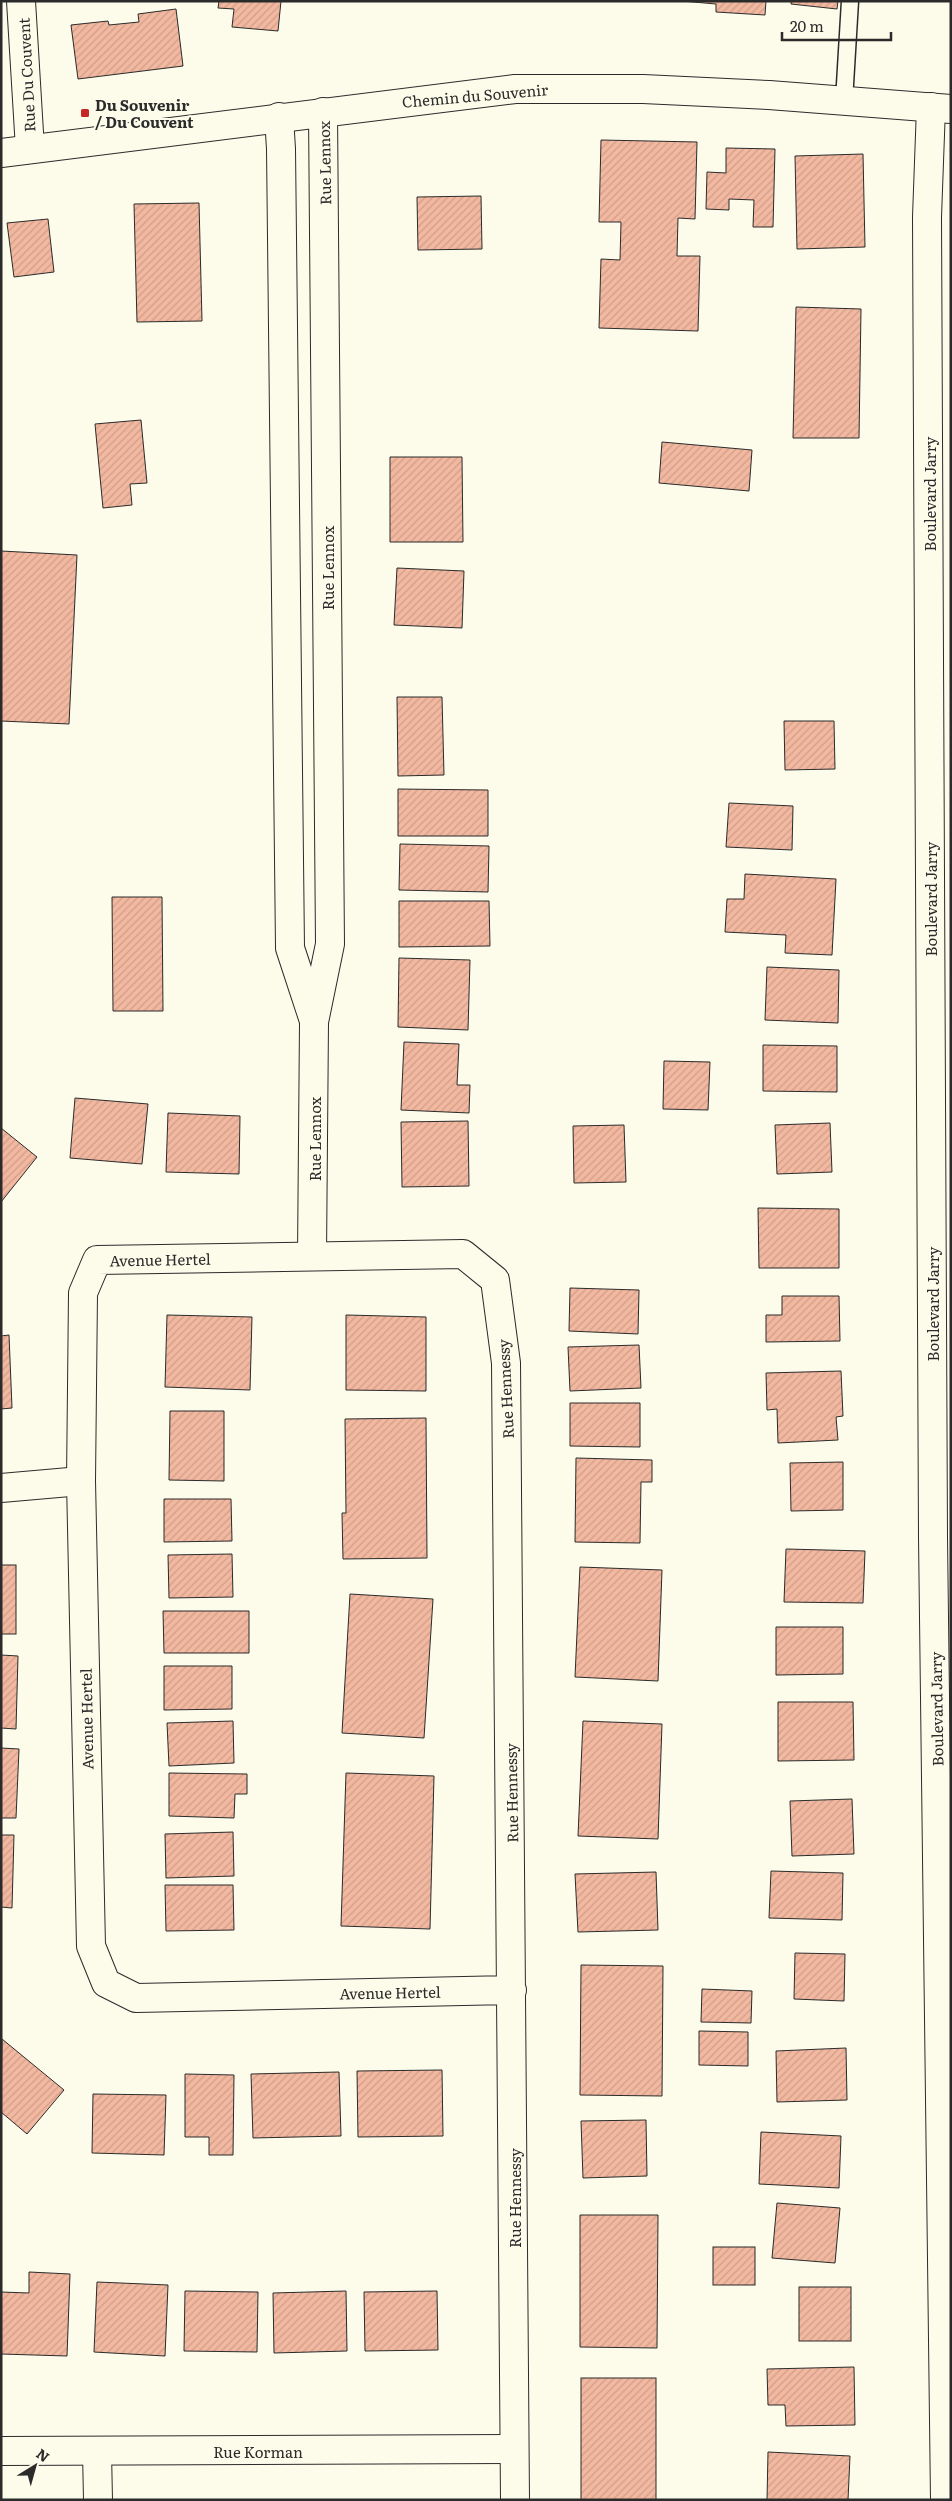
<svg xmlns="http://www.w3.org/2000/svg" width="952" height="2501" viewBox="0 0 952 2501" font-family="Literata,serif">
	<defs>
		<pattern id="building-hatch" width="6" height="6" patternUnits="userSpaceOnUse" patternTransform="scale(1.25)"><rect width="6" height="6" fill="#f2b8a0"/><path d="M-1 1l2-2M0 6l6-6M5 7l2-2" fill="none" stroke="#d09e8a"/></pattern>
	</defs>
	<rect width="100%" height="100%" fill="#fdfbea"/>
	<g fill="url(#building-hatch)" stroke="#2b2b2b">
		<path d="M219,1H281L278,31L232,27L234,9L218,8Z"/>
		<path d="M682,1H766L765,15L716,12V4Z"/>
		<path d="M791,1H838L837,9L791,4Z"/>
		<path d="M176,9L183,66L78,79L71,25L108,21L109,25L139,22L138,14Z"/>
		<path d="M601,140L697,142L695,219L678,218L677,256H700L698,331L599,328L601,259L620,260L621,222H599Z"/>
		<path d="M726,148L775,149L773,227H753L754,200L729,199V210L706,209L707,172L726,173Z"/>
		<path d="M863,154L865,247L797,249L795,156Z"/>
		<path d="M481,196L482,249L418,250L417,197Z"/>
		<path d="M199,203L202,321L137,322L134,204Z"/>
		<path d="M48,219L54,272L14,277L7,223Z"/>
		<path d="M796,307L861,309L859,438H793Z"/>
		<path d="M141,420L147,483L130,484L132,505L103,508L95,424Z"/>
		<path d="M662,442L752,450L749,491L659,483Z"/>
		<path d="M390,457H462L463,542H390Z"/>
		<path d="M1,551L77,555L69,724L1,721Z"/>
		<path d="M397,568L464,571L462,628L394,625Z"/>
		<path d="M397,697H442L444,775L398,776Z"/>
		<path d="M784,721H834L835,769L785,770Z"/>
		<path d="M398,789L488,790V836H398Z"/>
		<path d="M729,803L793,806L792,850L726,847Z"/>
		<path d="M400,844L489,846L488,892L399,890Z"/>
		<path d="M745,874L836,879L832,955L785,953L786,935L725,932L727,899H744Z"/>
		<path d="M112,897H162L163,1011H113Z"/>
		<path d="M399,901H489L490,946L399,947Z"/>
		<path d="M399,958L470,960L468,1030L398,1027Z"/>
		<path d="M767,967L839,970L838,1023L765,1020Z"/>
		<path d="M404,1042L459,1044L457,1085H470L469,1113L401,1110Z"/>
		<path d="M763,1045L837,1046V1092L763,1091Z"/>
		<path d="M664,1061L710,1062L708,1110L663,1109Z"/>
		<path d="M75,1098L148,1104L142,1164L70,1158Z"/>
		<path d="M168,1113L240,1116L239,1174L166,1172Z"/>
		<path d="M468,1121L469,1186L402,1187L401,1122Z"/>
		<path d="M830,1123L832,1172L777,1174L775,1125Z"/>
		<path d="M624,1125L626,1182L574,1183L573,1126Z"/>
		<path d="M1,1128L37,1157L1,1202Z"/>
		<path d="M758,1208L839,1209V1268H759Z"/>
		<path d="M570,1288L639,1290L638,1334L569,1331Z"/>
		<path d="M782,1296H839L840,1341L766,1342V1315H782Z"/>
		<path d="M167,1315L252,1317L250,1390L165,1387Z"/>
		<path d="M346,1315L426,1317V1391L346,1390Z"/>
		<path d="M9,1335L12,1408L1,1409V1336Z"/>
		<path d="M639,1345L641,1388L570,1391L568,1347Z"/>
		<path d="M841,1371L843,1416L836,1417L838,1440L778,1443L777,1409L767,1410L766,1373Z"/>
		<path d="M570,1403H640V1447L570,1446Z"/>
		<path d="M170,1411H224V1481L169,1480Z"/>
		<path d="M426,1418L427,1558L343,1559L342,1513H346L345,1419Z"/>
		<path d="M576,1458L652,1460V1482H641L640,1543L575,1542Z"/>
		<path d="M843,1462V1510L791,1511L790,1463Z"/>
		<path d="M164,1499H231L232,1541L164,1542Z"/>
		<path d="M786,1549L865,1551L863,1603L784,1602Z"/>
		<path d="M232,1554L233,1597L169,1598L168,1555Z"/>
		<rect x="1" y="1565" width="15" height="69"/>
		<path d="M580,1567L662,1570L658,1681L575,1677Z"/>
		<path d="M350,1594L433,1599L424,1738L342,1733Z"/>
		<path d="M163,1611H249V1653H164Z"/>
		<path d="M776,1627H843V1674L776,1675Z"/>
		<path d="M1,1655L18,1656L16,1729L1,1728Z"/>
		<path d="M164,1666H232V1709L164,1710Z"/>
		<path d="M778,1702H853L854,1760L778,1761Z"/>
		<path d="M233,1721L234,1763L169,1766L167,1723Z"/>
		<path d="M583,1721L662,1724L658,1839L578,1836Z"/>
		<path d="M1,1748L19,1749L16,1818H1Z"/>
		<path d="M169,1773L247,1774V1794H235L234,1818L169,1816Z"/>
		<path d="M346,1773L434,1776L430,1929L341,1926Z"/>
		<path d="M852,1799L854,1854L792,1856L790,1801Z"/>
		<path d="M233,1832L234,1876L166,1878L165,1834Z"/>
		<path d="M1,1835H14L12,1908L1,1907Z"/>
		<path d="M771,1871L843,1873L842,1920L769,1918Z"/>
		<path d="M656,1872L658,1930L578,1932L575,1874Z"/>
		<path d="M165,1885H233L234,1930L166,1931Z"/>
		<path d="M795,1953L845,1954L844,2001L794,1999Z"/>
		<path d="M581,1965L663,1966L662,2096L580,2095Z"/>
		<path d="M702,1989L752,1991L751,2023L701,2022Z"/>
		<path d="M699,2031L748,2032V2066L699,2065Z"/>
		<path d="M2,2039L64,2090L27,2134L1,2112Z"/>
		<path d="M846,2048L847,2100L777,2102L776,2051Z"/>
		<path d="M442,2070L443,2136L358,2137L357,2071Z"/>
		<path d="M339,2072L341,2136L253,2138L251,2074Z"/>
		<path d="M185,2074L234,2075L233,2155H209V2137H185Z"/>
		<path d="M93,2094L166,2095L164,2155L92,2153Z"/>
		<path d="M646,2120L647,2176L583,2178L581,2121Z"/>
		<path d="M761,2132L841,2136L839,2188L759,2184Z"/>
		<path d="M777,2203L840,2208L835,2263L772,2258Z"/>
		<path d="M580,2215H658L657,2348L580,2347Z"/>
		<rect x="713" y="2247" width="42" height="38"/>
		<path d="M29,2272L70,2274L67,2356L1,2354V2292L29,2293Z"/>
		<path d="M97,2282L168,2285L165,2356L94,2352Z"/>
		<rect x="799" y="2287" width="52" height="54"/>
		<path d="M185,2291L258,2292L257,2352L184,2351Z"/>
		<path d="M346,2291L347,2351L274,2353L273,2293Z"/>
		<path d="M437,2291L438,2350L365,2351L364,2292Z"/>
		<path d="M854,2367L855,2425L786,2426L785,2405H768L767,2369Z"/>
		<rect x="581" y="2378" width="75" height="122"/>
		<path d="M768,2452L850,2456L848,2500H767Z"/>
	</g>
	<g fill="none" stroke-linecap="round" stroke-linejoin="round">
		<defs>
			<path id="lane" d="M844,101L850,1"/>
			<g id="street">
				<path d="M21,1L30,149"/>
				<path d="M931,107L927,217L933,1537L945,2500"/>
				<path d="M279,117L281,149L290,948L314,1021"/>
				<path d="M312,1256L314,1022L330,944L323,112"/>
				<path d="M1,1488L81,1481"/>
				<path d="M512,1990L136,1998L106,1983L91,1946L81,1481L83,1293L97,1260L463,1254L495,1280L506,1363L515,2500"/>
				<path d="M1,2451L514,2449"/>
				<path d="M97,2452L98,2500"/>
			</g>
			<path id="secondary" d="M1,153L515,89H643L769,95L951,109"/>
		</defs>
		<use href="#lane" stroke="#2b2b2b" stroke-width="19"/>
		<use href="#street" stroke="#2b2b2b" stroke-width="30"/>
		<use href="#secondary" stroke="#2b2b2b" stroke-width="30"/>
		<use href="#lane" stroke="#fdfbea" stroke-width="16"/>
		<use href="#street" stroke="#fdfbea" stroke-width="28"/>
		<use href="#secondary" stroke="#fdfbea" stroke-width="28"/>
	</g>
	<rect fill="#c62828" stroke="#fdfbea" stroke-width="2" x="80" y="108" width="10" height="10" rx="2.5"/>
	<g text-anchor="middle" dominant-baseline="central" stroke-width="4" stroke-linejoin="round" paint-order="stroke">
		<g font-size="15" fill="#2b2b2b" stroke="#fdfbea">
			<text transform="translate(26 75) rotate(-93)">Rue Du Couvent</text>
			<text transform="translate(475 95) rotate(-5)">Chemin du Souvenir</text>
			<text transform="translate(324 163) rotate(-91)">Rue Lennox</text>
			<text transform="translate(929 494) rotate(-90)">Boulevard Jarry</text>
			<text transform="translate(327 568) rotate(-90)">Rue Lennox</text>
			<text transform="translate(930 899) rotate(-90)">Boulevard Jarry</text>
			<text transform="translate(314 1139) rotate(-90)">Rue Lennox</text>
			<text transform="translate(160 1259) rotate(-1)">Avenue Hertel</text>
			<text transform="translate(932 1304) rotate(-90)">Boulevard Jarry</text>
			<text transform="translate(505 1389) rotate(-93)">Rue Hennessy</text>
			<text transform="translate(936 1709) rotate(-91)">Boulevard Jarry</text>
			<text transform="translate(86 1719) rotate(-91)">Avenue Hertel</text>
			<text transform="translate(511 1793) rotate(-91)">Rue Hennessy</text>
			<text transform="translate(390 1992) rotate(-1)">Avenue Hertel</text>
			<text transform="translate(514 2198) rotate(-90)">Rue Hennessy</text>
			<text x="258" y="2451">Rue Korman</text>
		</g>
		<g font-size="15" font-weight="bold" fill="#2b2b2b" stroke="#fdfbea" text-anchor="start">
			<text x="95" y="104">Du Souvenir<tspan x="95" dy="17">/ Du Couvent</tspan></text>
		</g>
	</g>
	<rect width="952" height="2501" fill="none" stroke="#2b2b2b" stroke-width="5"/>
	<g transform="translate(35 2466) rotate(37)" stroke="#fdfbea" stroke-width="4" paint-order="stroke">
	<path d="M0-4L9 19L0 12L-9 19Z" fill="#2b2b2b"/>
	<text y="-8" font-size="14" font-weight="bold" text-anchor="middle" fill="#2b2b2b">N</text>
	</g>
	<path d="M782 32v8h109v-8" fill="none" stroke="#2b2b2b" stroke-width="2.5"/>
	<text x="790" y="32" font-size="15" fill="#2b2b2b" stroke="#fdfbea" stroke-width="4" paint-order="stroke">20 m</text>
</svg>
